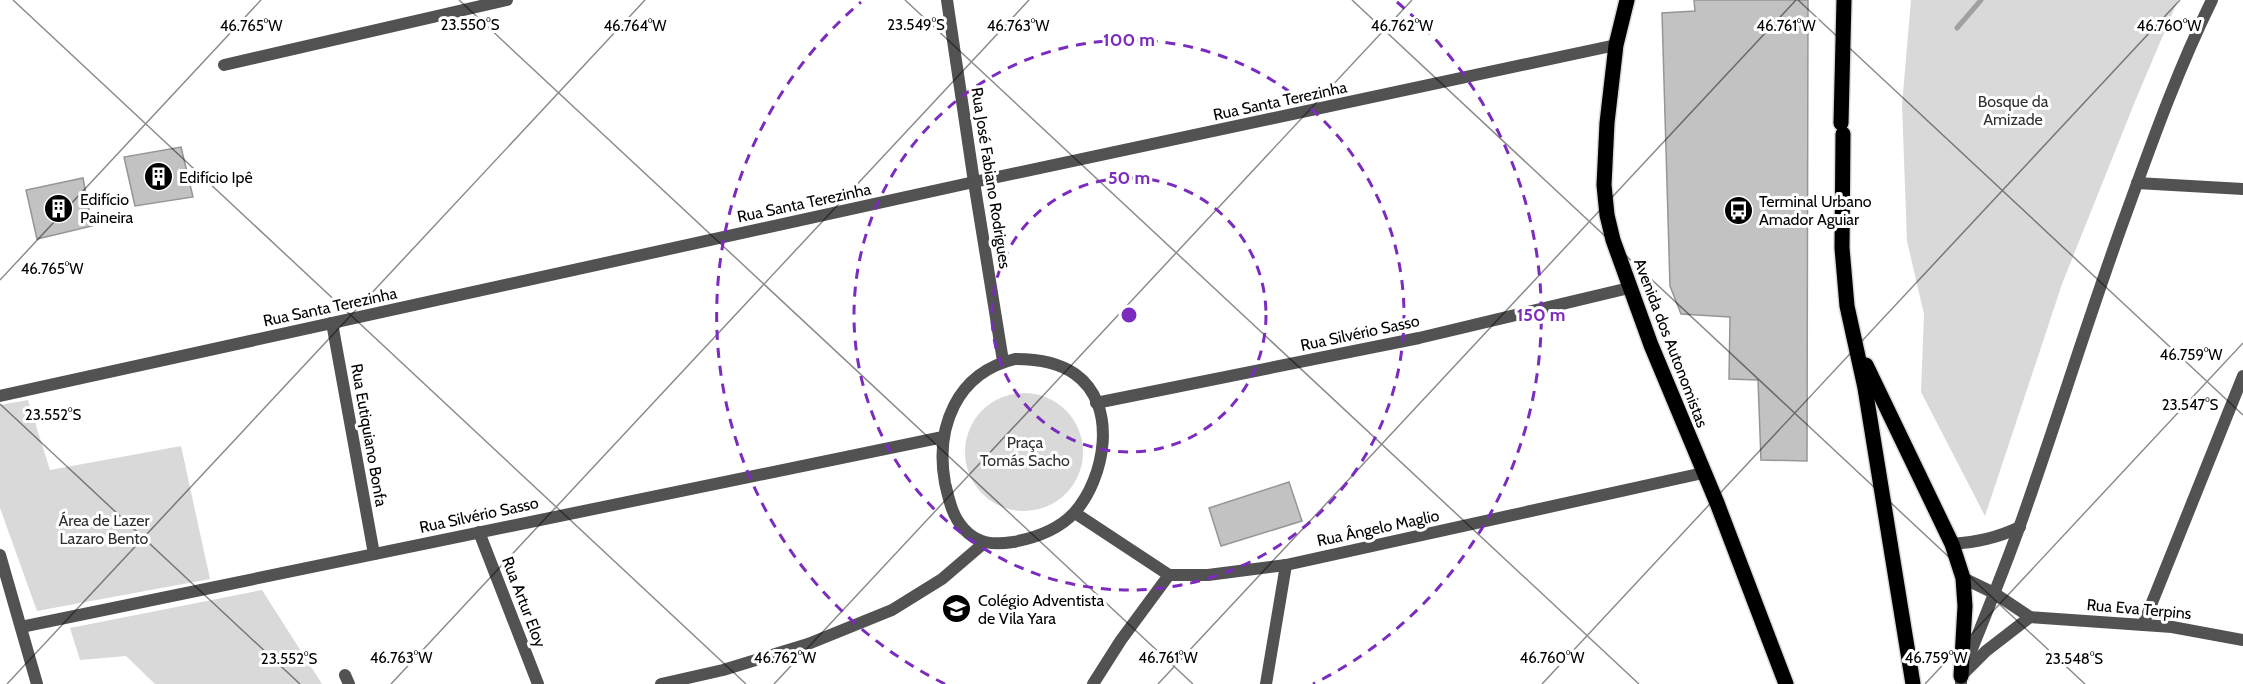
<svg xmlns="http://www.w3.org/2000/svg" width="2243" height="684" viewBox="0 0 2243 684" font-family="Cabin,sans-serif">
	<rect width="100%" height="100%" fill="#fff"/>
	<g fill="#d9d9d9">
		<path d="M1911,0H2178L2136,99L2062,284L1985,516L1921,392L1924,314L1907,241L1902,105Z"/>
		<circle cx="1024" cy="452" r="59"/>
		<path d="M28,400L50,470L181,446L210,579L37,611L0,508V405Z"/>
		<path d="M262,590L322,684H155L126,656L80,660L70,628Z"/>
	</g>
	<g fill="none" stroke-linecap="round" stroke-linejoin="round">
		<path stroke="#a0a0a0" stroke-width="5" d="M1957,28L1981,0"/>
	</g>
	<g fill="#c2c2c2" stroke="#969696" stroke-width="1.5">
		<path d="M1694,0H1808L1807,461L1761,460L1758,380L1729,379L1730,317L1681,314L1670,286L1662,13L1695,11Z"/>
		<path d="M181,147L193,197L135,206L124,157Z"/>
		<path d="M83,178L92,226L37,239L26,190Z"/>
		<path d="M1289,482L1302,521L1221,546L1209,508Z"/>
	</g>
	<g fill="none" stroke-linecap="round" stroke-linejoin="round">
		<defs>
			<g id="primary">
				<path d="M1627,0L1616,45L1607,123L1604,185L1607,215L1613,240L1651,345L1717,503L1786,684"/>
				<path d="M1841,123L1844,0"/>
				<path d="M1843,134L1842,248L1847,306L1865,388L1913,684"/>
				<path d="M1866,365L1952,544L1963,578L1965,606L1961,676"/>
			</g>
		</defs>
		<use href="#primary" stroke="#dbdbdb" stroke-width="18"/>
		<g stroke="#525252" stroke-width="12">
			<path d="M947,0L974,182L1003,361"/>
			<path d="M224,65L507,0"/>
			<path d="M2137,183L2243,189"/>
			<path d="M332,323L374,554"/>
			<path d="M1015,359C1035,359 1058,362 1075,374C1119,405 1105,479 1074,513C1058,530 1035,538 1013,542C994,545 977,544 964,529C952,516 949,500 945,483C935,428 956,373 1015,359Z"/>
			<path d="M0,396L974,182L1616,45"/>
			<path d="M1096,403L1419,338L1629,288"/>
			<path d="M1075,513L1169,575H1208L1286,565L1703,473"/>
			<path d="M479,532L538,684"/>
			<path d="M1952,544C1977,542 1997,538 2020,527"/>
			<path d="M0,555L37,684"/>
			<path d="M1963,578L1994,593L2030,617L2172,627L2243,640"/>
			<path d="M2143,625L2243,376"/>
			<path d="M21,627L943,437"/>
			<path d="M1965,672L1986,651L2030,617"/>
			<path d="M345,675L349,684"/>
			<path d="M661,684L723,670L808,644L892,610L942,579L984,543"/>
			<path d="M1093,684L1121,640L1169,575"/>
			<path d="M1266,684L1286,565"/>
			<path d="M1961,684V676C1981,627 2001,578 2019,528C2056,424 2088,318 2126,214C2152,142 2178,69 2212,0"/>
		</g>
		<use href="#primary" stroke="#000" stroke-width="15"/>
	</g>
	<path fill="none" stroke="#000" stroke-width="1.5" stroke-opacity="0.45" d="M13,0L746,684M459,0L1193,684M905,0L1639,684M1352,0L2085,684M1798,0L2243,415M0,280L261,0M0,404L300,684M7,684L645,0M391,684L1029,0M774,684L1412,0M1158,684L1796,0M1542,684L2180,0M1925,684L2243,343"/>
	<g fill="none" stroke="#7b2cbf" stroke-width="3" stroke-dasharray="10 8">
		<circle cx="1129" cy="315" r="137"/>
		<circle cx="1129" cy="315" r="275"/>
		<path d="M945 684A412 412 0 0 1 861 2M1397 2A412 412 0 0 1 1313 684"/>
	</g>
	<defs>
		<symbol id="building-disc" viewBox="-11 -11 22 22"><circle r="9.5" fill="#000" stroke="#fff"/><path d="M-4-6H4V6H1V3H-1V6H-4ZM-2.5-4.3h1.7v1.8h-1.7ZM.8-4.3h1.7v1.8H.8ZM-2.5-1h1.7V.8h-1.7ZM.8-1h1.7V.8H.8Z" fill="#fff"/></symbol>
		<symbol id="bus-disc" viewBox="-11 -11 22 22"><circle r="9.5" fill="#000" stroke="#fff"/><path d="M-5-6H5V4H4V6H2V4H-2V6H-4V4H-5ZM-3.5-4V0h7V-4ZM-3.5 1.2v1.5H-2V1.2ZM2 1.2v1.5H3.5V1.2Z" fill="#fff"/></symbol>
		<symbol id="school-disc" viewBox="-11 -11 22 22"><circle r="9.5" fill="#000" stroke="#fff"/><path d="M0-5L7-2L0 1L-7-2ZM-4 1L0 2.5L4 1V4Q0 6-4 4Z" fill="#fff"/></symbol>
	</defs>
	<g fill-rule="evenodd">
		<use href="#building-disc" x="142" y="160" width="33" height="33"/>
		<use href="#building-disc" x="42" y="192" width="33" height="33"/>
		<use href="#bus-disc" x="1722" y="194" width="33" height="33"/>
		<use href="#school-disc" x="940" y="592" width="33" height="33"/>
	</g>
	<g text-anchor="middle" dominant-baseline="central" stroke-width="6" stroke-linejoin="round" paint-order="stroke">
		<g font-size="16" fill="#000" stroke="#fff">
			<text transform="translate(1280 101) rotate(-12)">Rua Santa Terezinha</text>
			<text transform="translate(991 178) rotate(81)">Rua José Fabiano Rodrigues</text>
			<text transform="translate(804 203) rotate(-12)">Rua Santa Terezinha</text>
			<text transform="translate(330 307) rotate(-12)">Rua Santa Terezinha</text>
			<text transform="translate(1360 333) rotate(-12)">Rua Silvério Sasso</text>
			<text transform="translate(1671 343) rotate(69)">Avenida dos Autonomistas</text>
			<text transform="translate(369 435) rotate(80)">Rua Eutiquiano Bonfa</text>
			<text transform="translate(479 515) rotate(-12)">Rua Silvério Sasso</text>
			<text transform="translate(1378 528) rotate(-12)">Rua Ângelo Maglio</text>
			<text transform="translate(524 602) rotate(69)">Rua Artur Eloy</text>
			<text transform="translate(2139 609) rotate(5)">Rua Eva Terpins</text>
		</g>
		<g font-size="16" fill="#303030" stroke="#fff">
			<text x="2013" y="101">Bosque da<tspan x="2013" dy="18">Amizade</tspan></text>
			<text x="1025" y="442">Praça<tspan x="1025" dy="18">Tomás Sacho</tspan></text>
			<text x="104" y="520">Área de Lazer<tspan x="104" dy="18">Lazaro Bento</tspan></text>
		</g>
		<g font-size="16" fill="#000" stroke="#fff" text-anchor="start">
			<text x="179" y="177">Edifício Ipê</text>
			<text x="80" y="199">Edifício<tspan x="80" dy="18">Paineira</tspan></text>
			<text x="1759" y="201">Terminal Urbano<tspan x="1759" dy="18">Amador Aguiar</tspan></text>
			<text x="978" y="600">Colégio Adventista<tspan x="978" dy="18">de Vila Yara</tspan></text>
		</g>
	</g>
	<g font-size="15" text-anchor="middle" fill="#000" stroke="#fff" stroke-width="6" stroke-linejoin="round" paint-order="stroke">
		<text x="470" y="30">23.550°S</text>
		<text x="916" y="30">23.549°S</text>
		<text x="251" y="31">46.765°W</text>
		<text x="635" y="31">46.764°W</text>
		<text x="1018" y="31">46.763°W</text>
		<text x="1402" y="31">46.762°W</text>
		<text x="1786" y="31">46.761°W</text>
		<text x="2169" y="31">46.760°W</text>
		<text x="52" y="274">46.765°W</text>
		<text x="2191" y="360">46.759°W</text>
		<text x="2190" y="410">23.547°S</text>
		<text x="53" y="420">23.552°S</text>
		<text x="401" y="663">46.763°W</text>
		<text x="785" y="663">46.762°W</text>
		<text x="1168" y="663">46.761°W</text>
		<text x="1552" y="663">46.760°W</text>
		<text x="1936" y="663">46.759°W</text>
		<text x="289" y="664">23.552°S</text>
		<text x="2074" y="664">23.548°S</text>
	</g>
	<circle cx="1129" cy="315" r="9" fill="#7b2cbf" stroke="#fff" stroke-width="3"/>
	<g font-size="18" text-anchor="middle" font-weight="bold" fill="#7b2cbf" stroke="#fff" stroke-width="6" stroke-linejoin="round" paint-order="stroke">
		<text x="1129" y="46">100 m</text>
		<text x="1129" y="184">50 m</text>
		<text x="1541" y="321">150 m</text>
	</g>
</svg>
